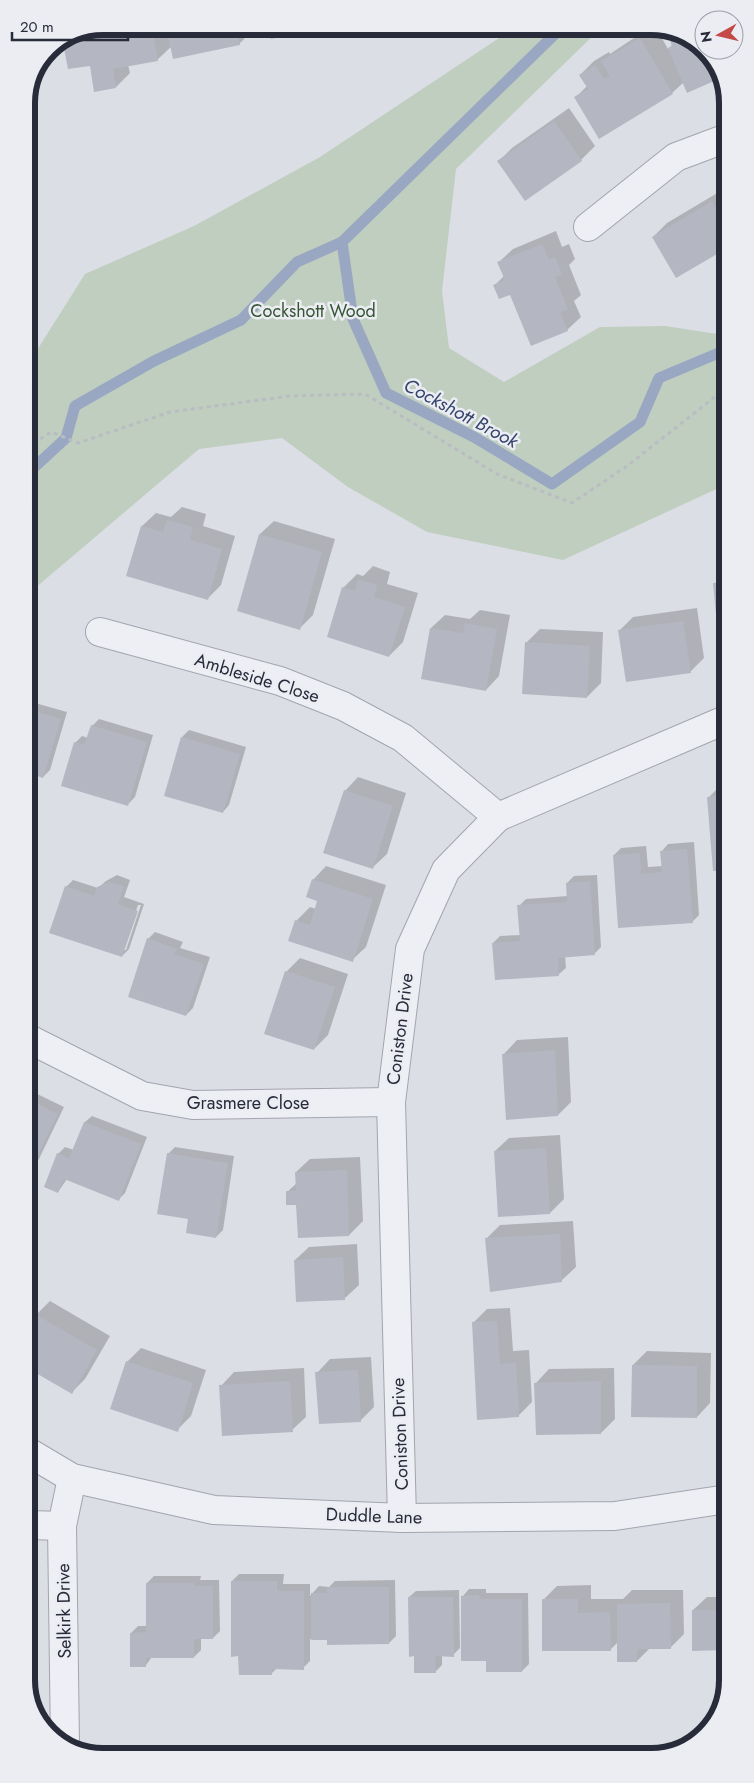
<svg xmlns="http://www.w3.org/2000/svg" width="754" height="1783" viewBox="0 0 754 1783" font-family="Jost,sans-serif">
	<rect width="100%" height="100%" fill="#dcdee5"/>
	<path fill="#bfcebe" d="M517,26H603L456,169L442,291L449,348L504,382L600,327L665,326L724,335L725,485L563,560L427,532L348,487L282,438L199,449L28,594L27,366L85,274L194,226L320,157Z"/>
	<g fill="#0003" fill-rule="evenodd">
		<path d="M103,26H252L253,30L239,44L172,46L157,60L128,65L130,73L116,87L95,90L91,64L69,68L64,42Z"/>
		<path d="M652,26H655L668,49L673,44L668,33L670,32L698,42L684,82L672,93L576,97L587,86L580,75L594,61L609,52L610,54Z"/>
		<path d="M569,108L595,146L581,160L525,199L499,161L512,148Z"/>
		<path d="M724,189V248L677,277L653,237L667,223Z"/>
		<path d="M556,231L562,247L569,244L575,259L569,265L581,295L574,301L581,317L567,330L511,293L495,285L504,276L499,262L513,249Z"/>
		<path d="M182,507L206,514L203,526L235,536L221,585L208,598L128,575L142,526L156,513L171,517Z"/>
		<path d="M274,521L335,539L313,615L300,628L238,610L260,534Z"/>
		<path d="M373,566L390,572L387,584L418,593L403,642L389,656L343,588L357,574L363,576Z"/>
		<path d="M725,574V633L719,634L715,584Z"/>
		<path d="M697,608L704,658L690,672L620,630L633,617Z"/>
		<path d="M480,610L510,615L499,676L486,690L431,628L445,615L470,619Z"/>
		<path d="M540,629L603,632L601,683L587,697L526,643Z"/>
		<path d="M28,701L67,712L50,770L43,777L28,772Z"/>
		<path d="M99,719L153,735L135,797L128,804L75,743L82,736L88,738L92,726Z"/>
		<path d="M189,730L246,747L229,805L223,812L182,737Z"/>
		<path d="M358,777L406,793L387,854L373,867L345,791Z"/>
		<path d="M716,790H726V868L709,797Z"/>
		<path d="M694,842L699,915L692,922L614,855L621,848L646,846L648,867L663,866L662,851L668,844Z"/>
		<path d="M326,866L386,885L366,947L352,960L296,921L310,907L316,909L319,900L313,880Z"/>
		<path d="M117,875L130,880L124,897L144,904L129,949L122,956L66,887L73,880L98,888L106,881ZM138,905H141L126,950H123Z"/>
		<path d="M597,875L601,947L594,954L565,956L566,968L559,974L493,943L500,936L521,935L519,906L526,899L568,896L567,883L574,876Z"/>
		<path d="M155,932L183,942L180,948L210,957L193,1008L186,1015L148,939Z"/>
		<path d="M300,958L348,974L328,1035L314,1049L286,972Z"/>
		<path d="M568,1037L571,1102L558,1115L504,1054L517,1040Z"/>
		<path d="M29,1090L64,1107L38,1161L31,1168L29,1167Z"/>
		<path d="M92,1116L147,1137L125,1193L118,1200L67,1179L58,1192V1154L65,1147L74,1150L85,1122Z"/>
		<path d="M560,1135L564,1199L550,1213L495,1151L509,1138Z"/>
		<path d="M175,1147L234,1156L223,1230L216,1237L190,1218L168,1154Z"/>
		<path d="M360,1157L363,1221L349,1235L297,1204L287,1192L297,1183L296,1172L310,1159Z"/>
		<path d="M573,1221L576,1267L562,1280L487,1238L500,1225Z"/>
		<path d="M357,1244L359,1285L345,1298L295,1260L309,1247Z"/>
		<path d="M50,1301L110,1336L85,1379L72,1392L36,1315Z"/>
		<path d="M510,1308L513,1351L529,1350L532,1402L518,1416L473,1323L487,1309Z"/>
		<path d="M141,1348L206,1370L191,1416L177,1430L127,1362Z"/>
		<path d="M647,1351L711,1353L710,1403L697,1417L633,1365Z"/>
		<path d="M371,1357L374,1407L360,1421L317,1373L330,1359Z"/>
		<path d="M304,1368L306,1417L292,1430L221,1386L234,1372Z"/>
		<path d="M614,1368L615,1419L601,1433L536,1383L549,1369Z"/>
		<path d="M239,1574H284L283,1584H310V1596L319,1586L329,1587L335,1581L395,1580L396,1636L389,1643L310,1639V1661L303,1668H277L271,1674L232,1581Z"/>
		<path d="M154,1576H201L200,1580H219L220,1631L213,1638H201V1650L194,1657H152L146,1665L131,1633L138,1626H147V1583Z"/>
		<path d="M591,1585V1599H623L632,1590H683L684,1634L670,1648H650L637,1661L618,1642L610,1650L543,1600L557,1586Z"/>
		<path d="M469,1589H486V1593H528L529,1664L522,1671L463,1596Z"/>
		<path d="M728,1589V1649L693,1610L707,1597H722Z"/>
		<path d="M459,1590L460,1648L453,1655H442V1665L435,1672L409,1597L416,1591Z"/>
	</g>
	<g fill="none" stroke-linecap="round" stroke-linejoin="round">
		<g stroke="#99a7c3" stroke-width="11">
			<path d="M342,242L558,31L568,26"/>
			<path d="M27,474L66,438L75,406L154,361L241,320L297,262L342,242L353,319L386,393L474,437L552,484L640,422L659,378L721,352"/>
		</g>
	</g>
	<g fill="#b4b7c1">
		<path d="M103,26H152L158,61L113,69L116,88L94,92L90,66L68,69L63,43Z"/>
		<path d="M166,26H235L240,45L173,59Z"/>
		<path d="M268,26H326V27L271,39Z"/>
		<path d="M670,32L698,42L723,77L687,93L668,48L672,46L667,33Z"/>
		<path d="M640,38L673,94L599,139L574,97L588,89L579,75L595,65L604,79L610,76L601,61Z"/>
		<path d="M554,121L582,161L525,201L497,161Z"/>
		<path d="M712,201L724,222V250L676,278L652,237Z"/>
		<path d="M542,244L549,260L555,257L562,274L555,277L568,309L560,312L568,331L531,346L510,295L499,299L493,285L505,280L497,262Z"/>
		<path d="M167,520L193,527L190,540L222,549L208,600L126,576L141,526L163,532Z"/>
		<path d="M259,534L322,552L300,630L237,611Z"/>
		<path d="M358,579L377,585L374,597L405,607L389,657L327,637L342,587L355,591Z"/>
		<path d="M725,582V635H718L713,583Z"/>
		<path d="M683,621L691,673L626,682L618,630Z"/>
		<path d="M465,623L497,629L486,691L421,679L430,628L463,633Z"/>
		<path d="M525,642L590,646L587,698L522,694Z"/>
		<path d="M28,709L61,719L43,778L28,773Z"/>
		<path d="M91,725L147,742L128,806L61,786L74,742L84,745Z"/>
		<path d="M181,737L240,754L223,813L164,796Z"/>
		<path d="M344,790L393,806L373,869L323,853Z"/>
		<path d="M726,795V870L713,871L707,797Z"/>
		<path d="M687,849L693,923L618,928L613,855L640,853L641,874L662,872L660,851Z"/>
		<path d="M312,879L373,899L353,962L288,941L295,920L310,925L317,901L306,897Z"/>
		<path d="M590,881L595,955L558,958L559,976L495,980L492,943L520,941L517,905L567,902L566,883Z"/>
		<path d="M109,882L124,886L118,904L138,911L122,957L49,933L65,886L94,896L97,887Z"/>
		<path d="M147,938L177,949L174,954L204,964L186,1016L128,997Z"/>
		<path d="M285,971L335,987L314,1050L264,1034Z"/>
		<path d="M555,1050L558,1116L506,1120L502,1054Z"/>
		<path d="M29,1100L58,1114L31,1169L29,1168Z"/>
		<path d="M84,1122L141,1144L119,1201L64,1179L58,1193L44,1187L57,1153L69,1158Z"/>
		<path d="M546,1148L550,1214L498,1217L494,1151Z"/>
		<path d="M167,1153L228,1163L216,1238L186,1233L188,1219L157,1214Z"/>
		<path d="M347,1170L349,1236L298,1238L296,1205H286V1191H296L295,1172Z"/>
		<path d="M560,1234L562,1282L490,1292L485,1238Z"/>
		<path d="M343,1257L345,1300L296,1302L294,1260Z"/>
		<path d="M35,1314L97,1350L72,1394L29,1369V1325Z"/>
		<path d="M497,1321L500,1364L516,1363L519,1417L477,1420L472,1322Z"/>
		<path d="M126,1361L193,1383L178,1432L110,1409Z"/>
		<path d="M632,1365L697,1366V1418L631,1417Z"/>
		<path d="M358,1370L361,1422L319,1424L315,1372Z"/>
		<path d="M290,1381L293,1432L222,1436L219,1385Z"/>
		<path d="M601,1381V1434L536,1435L534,1383Z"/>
		<path d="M231,1581H277V1591H304V1670L272,1669V1675H239L238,1656L231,1657Z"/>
		<path d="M146,1583H194V1586H213V1639H194V1658H146V1667H130V1633L146,1632Z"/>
		<path d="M327,1587H389V1644L327,1645V1640H311V1593H327Z"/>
		<path d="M720,1594H728V1650L692,1651V1610H721Z"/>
		<path d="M480,1595L479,1599H522V1672H486V1661H461V1596Z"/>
		<path d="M408,1597H453L454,1657L435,1656L436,1673H414V1656L409,1657Z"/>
		<path d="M542,1599H578V1613L610,1612L611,1651H542Z"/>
		<path d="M670,1603L671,1649H638L637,1662H617V1604Z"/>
	</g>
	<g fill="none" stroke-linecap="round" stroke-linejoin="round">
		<defs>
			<g id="minor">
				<path d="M588,227L676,157L724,139"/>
				<path d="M100,632L280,681L343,706L403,738L498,817"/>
				<path d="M29,1039L142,1096L193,1105L391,1102"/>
				<path d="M402,1518L391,1102L410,949L446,870L498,817L725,720"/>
				<path d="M30,1525L62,1526"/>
				<path d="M65,1744L62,1526L72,1478"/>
			</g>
			<path id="tertiary" d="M30,1453L72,1478L214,1510L402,1518L615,1516L727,1499"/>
		</defs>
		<use href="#minor" stroke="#a2a5ae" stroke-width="30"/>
		<use href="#tertiary" stroke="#a2a5ae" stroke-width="30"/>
		<path stroke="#babcc4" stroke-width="3" stroke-dasharray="4 4" stroke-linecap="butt" d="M27,448L51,432L78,443L170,412L290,396L365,394L497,474L572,503L627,466L725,389"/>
		<use href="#minor" stroke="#eeeff4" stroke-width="28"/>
		<use href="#tertiary" stroke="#eeeff4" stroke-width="28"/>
	</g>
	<g text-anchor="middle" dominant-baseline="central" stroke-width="5" stroke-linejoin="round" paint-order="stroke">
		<g font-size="18" fill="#365535" stroke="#ebedf3">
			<text x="313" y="311">Cockshott Wood</text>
		</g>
		<g font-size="18" fill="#272b3a" stroke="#ebedf3">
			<text transform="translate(257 678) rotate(17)">Ambleside Close</text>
			<text transform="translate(400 1029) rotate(-83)">Coniston Drive</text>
			<text x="248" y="1103">Grasmere Close</text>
			<text transform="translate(400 1434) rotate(-92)">Coniston Drive</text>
			<text transform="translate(374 1516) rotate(2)">Duddle Lane</text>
			<text transform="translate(64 1611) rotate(-91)">Selkirk Drive</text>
		</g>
		<g font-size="19" font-style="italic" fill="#34446b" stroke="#ebedf3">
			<text transform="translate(461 413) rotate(28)">Cockshott Brook</text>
		</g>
	</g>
	<path d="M0 0H754V1783H0ZM103 35H651A68 68 0 0 1 719 103V1680A68 68 0 0 1 651 1748H103A68 68 0 0 1 35 1680V103A68 68 0 0 1 103 35Z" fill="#ebedf3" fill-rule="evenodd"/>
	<path fill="none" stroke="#272b3a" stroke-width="6" d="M103 35H651A68 68 0 0 1 719 103V1680A68 68 0 0 1 651 1748H103A68 68 0 0 1 35 1680V103A68 68 0 0 1 103 35Z"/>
	<g transform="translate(719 35) rotate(262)"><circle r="24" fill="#ebedf3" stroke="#9d9fa9"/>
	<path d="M0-4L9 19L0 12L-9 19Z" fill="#c44948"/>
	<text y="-8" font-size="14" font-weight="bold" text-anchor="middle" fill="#272b3a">N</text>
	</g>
	<path d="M12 32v8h116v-8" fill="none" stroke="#272b3a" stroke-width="2.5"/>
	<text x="20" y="32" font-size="15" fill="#272b3a" stroke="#ebedf3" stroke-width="4" paint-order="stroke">20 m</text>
</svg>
